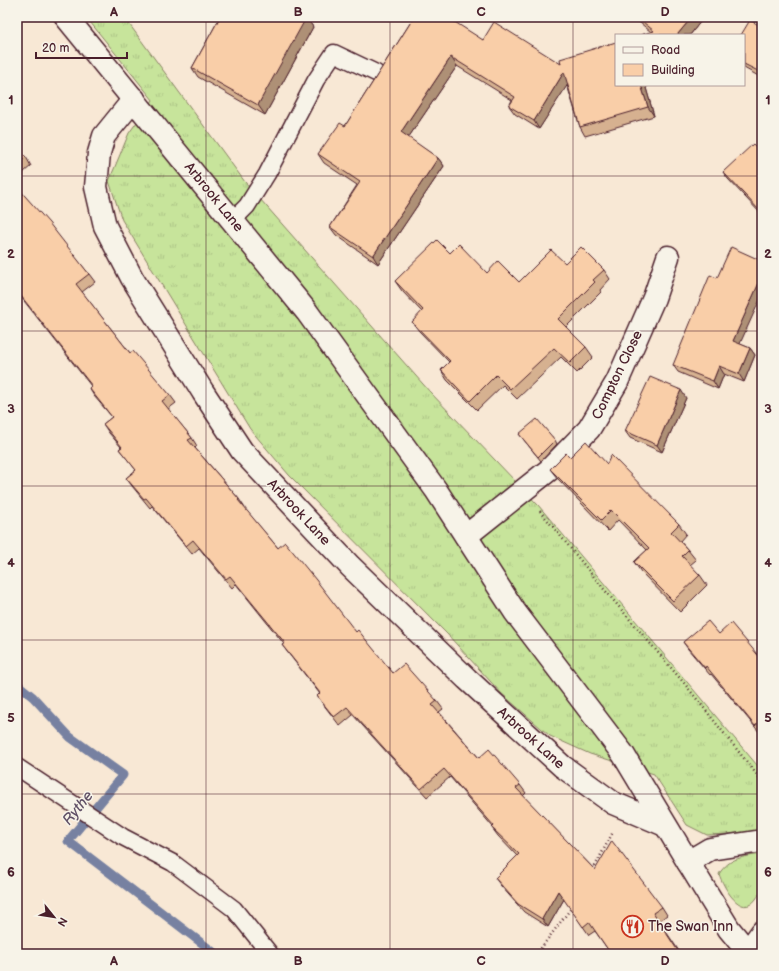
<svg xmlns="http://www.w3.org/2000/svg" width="779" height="971" viewBox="0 0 779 971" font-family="'Balsamiq Sans',sans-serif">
	<defs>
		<pattern id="grass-tufts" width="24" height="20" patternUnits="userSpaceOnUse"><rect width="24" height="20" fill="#c7e49b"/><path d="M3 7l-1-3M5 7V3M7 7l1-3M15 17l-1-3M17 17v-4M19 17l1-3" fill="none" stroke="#acc386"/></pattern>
	</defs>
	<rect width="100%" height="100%" fill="#f8e8d5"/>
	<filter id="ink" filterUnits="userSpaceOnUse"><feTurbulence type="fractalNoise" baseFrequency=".025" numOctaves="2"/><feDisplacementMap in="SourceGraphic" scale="8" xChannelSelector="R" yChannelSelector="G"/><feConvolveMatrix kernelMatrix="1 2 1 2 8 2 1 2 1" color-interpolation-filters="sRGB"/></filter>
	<g filter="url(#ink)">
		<g fill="url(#grass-tufts)" stroke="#888263">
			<path d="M86,17H124L245,182L430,392L538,505L762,771V831L728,834L707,835L687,825L654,774L590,754L550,736L501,693L447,634L289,475L250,429L122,220L109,181L129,133L153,100Z"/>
			<path d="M762,854C762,865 764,878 762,889C761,892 758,896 756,899C741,920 723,886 719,874C730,857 743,857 762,854Z"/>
		</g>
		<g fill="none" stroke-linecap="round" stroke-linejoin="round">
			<path stroke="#7781a1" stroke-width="9" d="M17,684L33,697L70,737L123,775L68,841L216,954"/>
			<defs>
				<g id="lane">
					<path d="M233,220L247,206L267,174L316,80L334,53L376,73"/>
					<path d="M17,767L123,837L173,863L234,909L270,954"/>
				</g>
				<g id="street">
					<path d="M66,17L307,312L436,490L515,612L623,754L688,862L710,849L762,841"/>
					<path d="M134,99L104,136L99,153L96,187L105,226L132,278L203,392L242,451L350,566L467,679L562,766L613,803L665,825"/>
					<path d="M466,536L549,470L589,429L617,382L654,298L668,257"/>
					<path d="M688,862L729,929L748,952"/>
				</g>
				<path id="secondary" d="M746,954L762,932"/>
			</defs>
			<use href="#lane" stroke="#4a1f2b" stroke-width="19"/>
			<use href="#street" stroke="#4a1f2b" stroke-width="25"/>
			<use href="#secondary" stroke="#4a1f2b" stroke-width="25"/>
			<g stroke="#4a1f2b" stroke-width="2.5" stroke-dasharray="1 3" stroke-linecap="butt">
				<path d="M540,511L603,588L684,683L762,781"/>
				<path d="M593,870L613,832"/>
				<path d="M535,954L541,948L572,907"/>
			</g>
			<use href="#lane" stroke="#f7f3e8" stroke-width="16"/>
			<use href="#street" stroke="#f7f3e8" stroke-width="22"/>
			<use href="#secondary" stroke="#f7f3e8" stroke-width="22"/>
		</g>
		<g fill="#d6b190" stroke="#4a1f2b">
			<path d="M220,17H310L308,20L313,27L265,115L198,77L192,68Z"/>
			<path d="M414,17L483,40L561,64L646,88L654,116L585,136L580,127L567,85L539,129L515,114L509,106L512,100L457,66L408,138L438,158L444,166L378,264L336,235L330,227L357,185L324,163L318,154L345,126Z"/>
			<path d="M633,17H704L690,35H641L651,32Z"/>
			<path d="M762,27V78L744,68V35Z"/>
			<path d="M17,148L26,157L31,166L17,178Z"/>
			<path d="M762,153V215L728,179L723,172Z"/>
			<path d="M17,187L89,274L95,282L82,292L130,353L170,395L176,403L168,409L192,438L197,446L195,448L239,499L245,508H244L278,548L393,673L437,701L443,709L439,712L479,758L520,785L526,793L523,796L595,870L662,907L667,915L659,921L681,954H611L595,931L589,935L564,899L548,927L524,912L501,886L495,878L517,856L498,836L492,828L493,827L450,777L427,797L353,715L340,726L323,704L317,696L320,694L288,653L282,645L284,644L236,584L232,588L199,548L192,554L152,506L150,508L132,486L126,478L136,470L119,449L121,447L109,433L103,424L112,417L94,396L89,388L91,386L17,292Z"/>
			<path d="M450,253L487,273L519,282L565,263L604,270L610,279L600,290L601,292L566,327L586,347L593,357L577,373L561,357L517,399L503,385L477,410L447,380L441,370L449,362L419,331L412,322L422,312L402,291L395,281Z"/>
			<path d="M740,344L750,348L755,355L744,382L724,374L718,389L678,372L673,365Z"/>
			<path d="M686,398L662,452L630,438L625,431Z"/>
			<path d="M519,434L555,440L557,444L541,461Z"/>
			<path d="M570,457L607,464L679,524L686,534L680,541L688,550L696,560L690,565L700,575L707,585L680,612L641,572L634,562L647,550L618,520L608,531L558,479L550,469Z"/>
			<path d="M719,634L762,660V732L760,733L711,674L710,675L688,649L683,642Z"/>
		</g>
		<g fill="#ae9076" stroke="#4a1f2b">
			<path d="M302,17H310L308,20L313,27L265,115L258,105Z"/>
			<path d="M692,17H704L690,35H677Z"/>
			<path d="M451,57L457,66L406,141L401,132Z"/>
			<path d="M564,72L570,81L539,129L534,121Z"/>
			<path d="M641,85H649L646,88L654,116L648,107Z"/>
			<path d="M438,158L444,166L378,264L373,256Z"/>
			<path d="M762,276V295L738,348L733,341Z"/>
			<path d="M750,348L755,355L744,382L739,374Z"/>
			<path d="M719,366L724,374L718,389L713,381Z"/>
			<path d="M681,390L686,398L662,452L657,445Z"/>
			<path d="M558,891L564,899L548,927L542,919Z"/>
		</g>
		<g fill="#f9cea8" stroke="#4a1f2b">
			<path d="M220,17H304L306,18L258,105L192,68Z"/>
			<path d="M414,17H447L483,40L494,22L561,64L560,59L616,42V85H641L648,107L580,127L564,72L534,121L509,106L515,97L451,57L401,132L438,158L373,256L330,227L360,182L318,154L340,123L345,126Z"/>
			<path d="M637,17H692L677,35H641L654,31Z"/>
			<path d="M750,20L762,27V73L744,64V35H741Z"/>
			<path d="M753,144L762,153V213L723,172Z"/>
			<path d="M17,148L26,157L17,165Z"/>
			<path d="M17,187L49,223L89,274L76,284L130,353L133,351L170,395L162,401L192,438L188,440L239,499L238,500L278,548L285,542L316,580L356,632L358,630L393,673L404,664L437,701L432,705L479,758L489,749L520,785L516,788L595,870L612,841L662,907L653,913L678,951L674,954H611L589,922L583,927L558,891L542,919L518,904L495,878L519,854L492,828L494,826L444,769L421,789L347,707L334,717L317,696L320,693L282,645L285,643L230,576L226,579L193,540L186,546L146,498L144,499L126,478L136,470L119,449L122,447L103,424L112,417L89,388L92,386L17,291Z"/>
			<path d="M437,240L450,253L459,244L487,273L498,261L519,282L551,250L565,263L581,247L604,270L593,280L595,282L558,319L586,347L570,363L554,348L510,389L496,375L470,401L441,370L450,361L412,322L423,310L395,281Z"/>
			<path d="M731,247L762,261V276L733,341L750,348L739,374L719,366L713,381L673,365L710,275L717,278Z"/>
			<path d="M650,377L681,390L657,445L625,431Z"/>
			<path d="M537,419L555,440L538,457L519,434Z"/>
			<path d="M586,441L607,464L611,455L679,524L671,532L688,550L682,556L700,575L673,601L634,562L649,548L611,510L601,520L550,469L566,453L570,457Z"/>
			<path d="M708,621L719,634L731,623L762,660V720L755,726L706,666L705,668L683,642Z"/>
		</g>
	</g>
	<path fill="none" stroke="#4a1f2b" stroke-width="1" stroke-opacity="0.55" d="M206,17V954M390,17V954M573,17V954M17,176H762M17,331H762M17,486H762M17,640H762M17,794H762"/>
	<defs>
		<symbol id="restaurant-ring" viewBox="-11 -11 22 22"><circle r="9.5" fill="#f7f3e8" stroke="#c8321e" stroke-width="1.5"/><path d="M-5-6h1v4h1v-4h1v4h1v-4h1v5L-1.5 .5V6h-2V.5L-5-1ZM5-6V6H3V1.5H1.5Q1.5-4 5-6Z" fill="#c8321e"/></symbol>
	</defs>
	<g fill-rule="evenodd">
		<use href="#restaurant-ring" x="620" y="914" width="25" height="25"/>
	</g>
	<g text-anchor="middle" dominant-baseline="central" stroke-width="3" stroke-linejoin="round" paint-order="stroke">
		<g font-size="14" fill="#4a1f2b" stroke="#f7f3e8">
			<text transform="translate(214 197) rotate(51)">Arbrook Lane</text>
			<text transform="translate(617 375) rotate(-64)">Compton Close</text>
			<text transform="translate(299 512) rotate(47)">Arbrook Lane</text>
			<text transform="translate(531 738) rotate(42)">Arbrook Lane</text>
		</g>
		<g font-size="14" fill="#4a1f2b" stroke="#f7f3e8" text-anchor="start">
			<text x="648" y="926">The Swan Inn</text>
		</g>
		<g font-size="15" font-style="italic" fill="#605066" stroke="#f7f3e8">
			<text transform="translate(78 808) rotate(-51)">Rythe</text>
		</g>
	</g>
	<rect width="779" height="971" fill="none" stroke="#f7f3e8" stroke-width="44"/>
	<rect x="615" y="34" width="130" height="52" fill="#f7f3e8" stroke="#b29e9c"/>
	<rect x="623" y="47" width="20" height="6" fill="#f7f3e8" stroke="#b29e9c"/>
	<text x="651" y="54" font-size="12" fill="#4a1f2b">Road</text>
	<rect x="623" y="64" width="20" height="12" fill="#f9cea8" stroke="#b29e9c"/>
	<text x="651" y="74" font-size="12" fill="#4a1f2b">Building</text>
	<g transform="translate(54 917) rotate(120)" stroke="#f7f3e8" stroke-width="3" paint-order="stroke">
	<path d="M0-3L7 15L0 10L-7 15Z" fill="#4a1f2b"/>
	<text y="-6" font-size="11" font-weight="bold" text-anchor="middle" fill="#4a1f2b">N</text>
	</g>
	<path d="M36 52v6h91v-6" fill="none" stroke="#4a1f2b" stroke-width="2"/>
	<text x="42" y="52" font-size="12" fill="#4a1f2b" stroke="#f7f3e8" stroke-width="3" paint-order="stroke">20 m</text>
	<rect x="22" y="22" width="735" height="927" fill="none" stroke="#4a1f2b" stroke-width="1.5"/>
	<g font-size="13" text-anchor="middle" font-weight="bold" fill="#4a1f2b">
		<text x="114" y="16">A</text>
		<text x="298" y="16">B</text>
		<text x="481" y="16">C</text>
		<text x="665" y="16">D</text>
		<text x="11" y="104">1</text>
		<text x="768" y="104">1</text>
		<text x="11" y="258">2</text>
		<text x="768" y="258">2</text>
		<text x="11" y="413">3</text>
		<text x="768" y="413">3</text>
		<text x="11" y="567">4</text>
		<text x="768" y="567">4</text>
		<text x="11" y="722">5</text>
		<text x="768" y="722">5</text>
		<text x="11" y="876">6</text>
		<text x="768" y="876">6</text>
		<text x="114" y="965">A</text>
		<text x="298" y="965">B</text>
		<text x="481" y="965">C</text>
		<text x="665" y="965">D</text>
	</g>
</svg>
